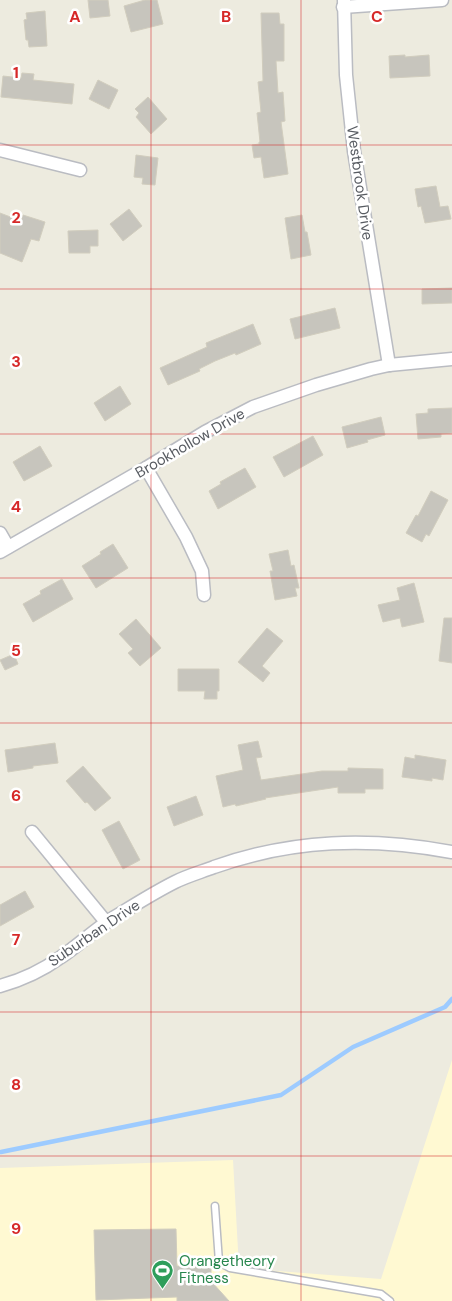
<svg xmlns="http://www.w3.org/2000/svg" width="452" height="1301" viewBox="0 0 452 1301" font-family="'DM Sans',sans-serif">
	<rect width="100%" height="100%" fill="#edebdf"/>
	<path fill="#fff9d2" d="M452,1060V1301H0V1168L233,1160L239,1268L381,1279Z"/>
	<g fill="none" stroke-linecap="round" stroke-linejoin="round">
		<path stroke="#9dcbff" stroke-width="4.5" d="M1,1152L281,1095L353,1047L445,1007L452,999"/>
	</g>
	<g fill="#c7c5bd" stroke="#d1cdbe">
		<path d="M88,0H108L110,16L90,18Z"/>
		<path d="M145,0H157L163,24L131,32L124,6Z"/>
		<path d="M45,11L47,46L29,47L28,40H26L24,20L27,19L26,13Z"/>
		<path d="M261,13H279L280,24H284V61H276L278,93L283,92L285,121L281,122L288,174L264,178L261,157L254,158L252,145L259,144V142H260L257,113L261,112L258,82L263,81Z"/>
		<path d="M405,55V57L429,55L430,76L390,78L389,56Z"/>
		<path d="M22,73L34,74L33,80L74,84L72,104L1,97L3,76L21,78Z"/>
		<path d="M98,80L118,90L109,109L89,99Z"/>
		<path d="M148,97L167,119L151,134L136,117L139,113L135,109Z"/>
		<path d="M136,155L158,158L155,185L142,184L143,178L134,177Z"/>
		<path d="M436,186L440,207L448,206L451,219L425,223L421,206L418,207L415,189Z"/>
		<path d="M129,209L142,226L123,241L110,224Z"/>
		<path d="M0,213L21,221L23,215L45,222L39,241L31,239L22,262L0,253Z"/>
		<path d="M302,215L305,232H307L311,255L291,259L285,218Z"/>
		<path d="M98,230V246H90V253H69L68,231Z"/>
		<path d="M452,288V303L422,304V289Z"/>
		<path d="M335,308L340,328L295,339L290,319Z"/>
		<path d="M253,324L261,344L236,355L235,353L215,361L199,369L200,371L168,385L160,368L207,347L206,343Z"/>
		<path d="M120,386L131,404L105,421L94,403Z"/>
		<path d="M452,408V433L441,434V437L418,439L416,414L428,413V409Z"/>
		<path d="M381,417L385,435L367,440L368,442L347,448L342,427Z"/>
		<path d="M313,436L323,455L284,477L273,457Z"/>
		<path d="M40,446L52,466L24,481L13,462Z"/>
		<path d="M245,468L256,487L218,509L209,491L221,484L220,482Z"/>
		<path d="M431,491L448,500L429,536L426,534L422,542L406,533L416,515L418,516Z"/>
		<path d="M113,544L128,568L96,588L82,566L101,554L100,552Z"/>
		<path d="M288,550L291,566L294,565L299,588H295L297,596L275,600L270,571H273L269,554Z"/>
		<path d="M62,579L73,599L33,622L23,604L41,594L40,591Z"/>
		<path d="M414,583L424,622L402,627L400,618L383,622L378,605L400,600L397,588Z"/>
		<path d="M444,618H452V663L439,661Z"/>
		<path d="M136,619L161,648L140,666L128,653L133,649L119,634Z"/>
		<path d="M267,628L283,641L262,666L270,673L263,682L238,662Z"/>
		<path d="M14,654L18,664L5,670L0,660Z"/>
		<path d="M178,669H219V691H217V699H204L205,691H178Z"/>
		<path d="M258,741L262,757L256,758L261,780L322,771H348V768L383,769V789H365V793H338V787L265,798L266,799L236,806L235,804L223,807L216,776L243,770L238,745Z"/>
		<path d="M55,743L58,763L33,766V768L8,772L5,750Z"/>
		<path d="M415,755L446,760L443,780L432,778V781L402,777L405,757L415,759Z"/>
		<path d="M83,766L111,798L95,811L87,802L85,803L66,781Z"/>
		<path d="M196,796L203,815L174,826L167,807Z"/>
		<path d="M119,821L140,860L123,869L102,830Z"/>
		<path d="M25,891L34,907L0,926V905Z"/>
		<path d="M176,1229L177,1266H211V1281L229,1301H177V1297L96,1300L94,1230Z"/>
	</g>
	<g fill="none" stroke-linecap="round" stroke-linejoin="round">
		<defs>
			<path id="service" d="M215,1206L219,1262L230,1268L381,1294L390,1301"/>
			<g id="minor">
				<path d="M344,0L346,75L354,151L389,365"/>
				<path d="M343,7L442,0"/>
				<path d="M0,150L80,170"/>
				<path d="M146,468L186,537L202,571L204,595"/>
				<path d="M0,533L8,547"/>
				<path d="M0,552L146,468L205,432L253,407L316,385L371,369L389,365L452,359"/>
				<path d="M32,832L106,922"/>
				<path d="M0,986C22,980 43,970 61,957C79,945 94,930 113,918C133,906 153,893 175,882C187,876 201,872 214,867C293,839 370,837 452,852"/>
			</g>
		</defs>
		<use href="#service" stroke="#babcc2" stroke-width="9"/>
		<use href="#minor" stroke="#babcc2" stroke-width="15"/>
		<use href="#service" stroke="#fff" stroke-width="6"/>
		<use href="#minor" stroke="#fff" stroke-width="12"/>
	</g>
	<path fill="none" stroke="#d62828" stroke-width="1" stroke-opacity="0.55" d="M151,0V1301M301,0V1301M0,145H452M0,289H452M0,434H452M0,578H452M0,723H452M0,867H452M0,1012H452M0,1156H452"/>
	<defs>
		<symbol id="stadium-pin" viewBox="-11 -11 22 30"><path d="M0 17L-7.5 6A9.5 9.5 0 1 1 7.5 6Z" fill="#2e9e5b" stroke="#fff"/><path d="M0-5a6.5 5 0 1 0 0 10a6.5 5 0 1 0 0-10ZM-3.5-1.8h7v3.6h-7Z" fill="#fff"/></symbol>
	</defs>
	<g fill-rule="evenodd">
		<use href="#stadium-pin" x="150" y="1258" width="25" height="34"/>
	</g>
	<g text-anchor="middle" dominant-baseline="central" stroke-width="5" stroke-linejoin="round" paint-order="stroke">
		<g font-size="15" fill="#585c62" stroke="#fff">
			<text transform="translate(360 183) rotate(82)">Westbrook Drive</text>
			<text transform="translate(190 443) rotate(-30)">Brookhollow Drive</text>
			<text transform="translate(94 933) rotate(-34)">Suburban Drive</text>
		</g>
		<g font-size="15" fill="#27864d" stroke="#fff" text-anchor="start">
			<text x="179" y="1261">Orangetheory<tspan x="179" dy="17">Fitness</tspan></text>
		</g>
	</g>
	<g font-size="16" text-anchor="middle" font-weight="bold" fill="#d62828" stroke="#fff" stroke-width="5" stroke-linejoin="round" paint-order="stroke">
		<text x="75" y="22">A</text>
		<text x="226" y="22">B</text>
		<text x="377" y="22">C</text>
		<text x="16" y="78">1</text>
		<text x="16" y="223">2</text>
		<text x="16" y="367">3</text>
		<text x="16" y="512">4</text>
		<text x="16" y="656">5</text>
		<text x="16" y="801">6</text>
		<text x="16" y="945">7</text>
		<text x="16" y="1090">8</text>
		<text x="16" y="1234">9</text>
	</g>
</svg>
